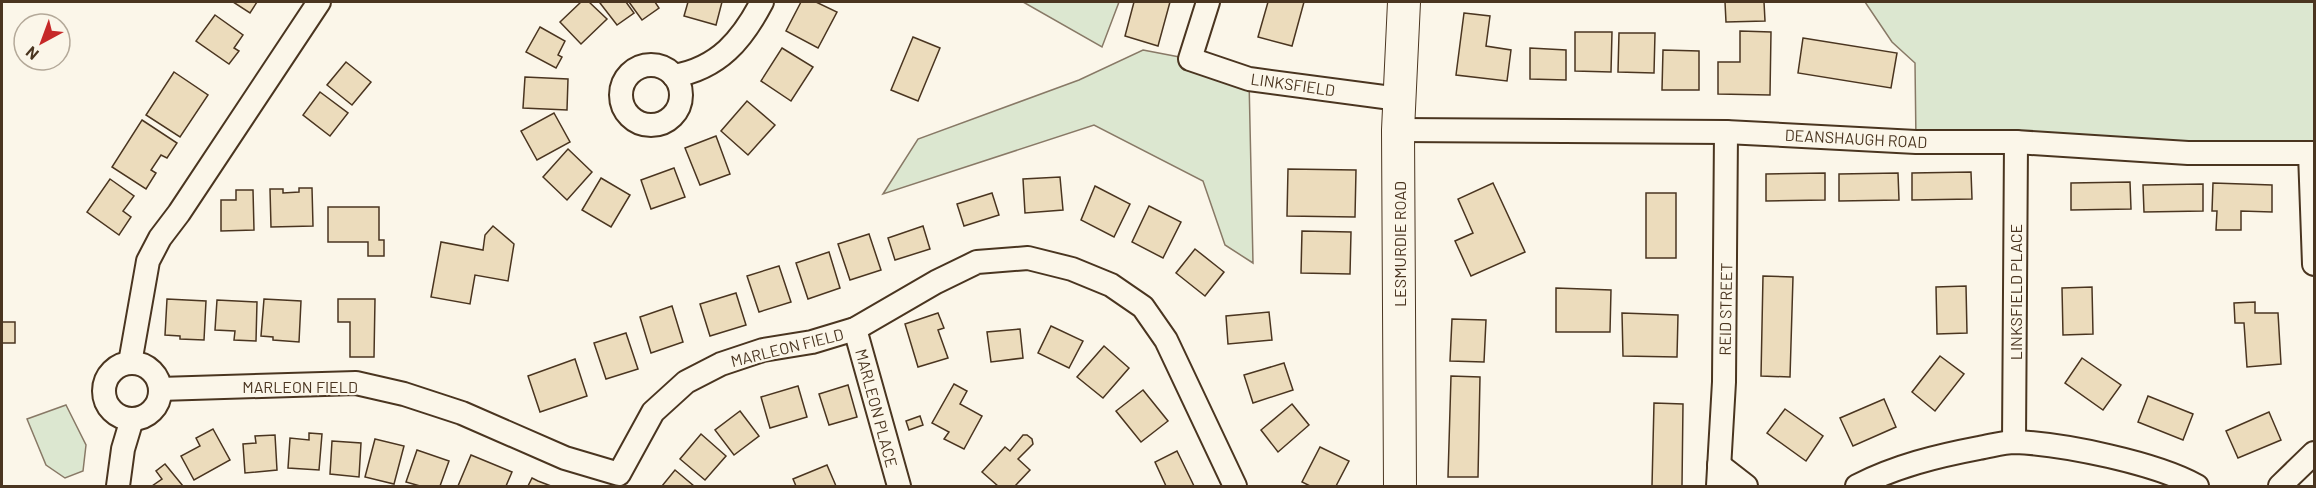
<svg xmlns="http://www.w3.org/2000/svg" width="2316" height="488" viewBox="0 0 2316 488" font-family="Barlow,sans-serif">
	<rect width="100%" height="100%" fill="#fbf6e9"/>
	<g fill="#dce7d0" stroke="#887966" stroke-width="1.5">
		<path d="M1023,2H1119L1102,47Z"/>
		<path d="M1865,2H2314V152L1916,142L1915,63L1892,42Z"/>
		<path d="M1143,50L1190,59L1249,79L1253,263L1225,245L1203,181L1094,125L883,194L918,139L1079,80Z"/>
		<path d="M66,405L86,445L83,471L65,478L46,465L27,419Z"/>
	</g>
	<g fill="#ecdcbc" stroke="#4a3520" stroke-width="1.5">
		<path d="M233,2H257L250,13Z"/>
		<path d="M581,2H589L607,19L581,44L560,22Z"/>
		<path d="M602,2H626L634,13L617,25L600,3Z"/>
		<path d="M629,2H655L659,8L642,20Z"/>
		<path d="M688,2H722L716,25L684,16Z"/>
		<path d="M801,2H816L837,12L818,48L786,31Z"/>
		<path d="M1134,2H1170L1158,46L1125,36Z"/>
		<path d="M1268,2H1304L1292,46L1258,37Z"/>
		<path d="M1725,2H1764L1765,21L1726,22Z"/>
		<path d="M1464,13L1490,16L1486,46L1511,50L1507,81L1456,75Z"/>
		<path d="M215,15L243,35L234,48L239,51L229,64L196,41Z"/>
		<path d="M540,27L565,41L558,55L562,57L556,68L526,52Z"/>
		<path d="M1740,31L1771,32L1770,95L1718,94V62H1740Z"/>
		<path d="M1575,32H1612L1611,72L1575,71Z"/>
		<path d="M1619,33H1655L1654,73L1618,72Z"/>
		<path d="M913,37L940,48L918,101L891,90Z"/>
		<path d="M1803,38L1897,53L1891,88L1798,73Z"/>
		<path d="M782,48L813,67L791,101L761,81Z"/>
		<path d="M1530,48L1566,50V80L1530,79Z"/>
		<path d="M1663,50L1699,51V90H1662Z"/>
		<path d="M346,62L371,82L352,105L327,85Z"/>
		<path d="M174,72L208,95L180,137L146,115Z"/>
		<path d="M525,77L568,79L567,110L523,108Z"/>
		<path d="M320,92L348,113L330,136L303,115Z"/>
		<path d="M747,101L775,125L748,155L721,131Z"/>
		<path d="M554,113L570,142L537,160L521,131Z"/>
		<path d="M142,120L177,143L167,158L161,155L151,170L156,173L146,189L112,167Z"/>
		<path d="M716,136L730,174L700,185L685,148Z"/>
		<path d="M568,149L592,172L567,200L543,177Z"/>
		<path d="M674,168L685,197L651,209L641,180Z"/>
		<path d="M1288,169L1356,170L1355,217L1287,216Z"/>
		<path d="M1971,172L1972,199L1912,200V173Z"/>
		<path d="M1825,173V200L1766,201V174Z"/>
		<path d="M1898,173L1899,200L1839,201V174Z"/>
		<path d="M1060,177L1063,210L1025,213L1023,179Z"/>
		<path d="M601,178L630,195L611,227L582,210Z"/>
		<path d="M110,179L134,196L123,211L131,217L119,235L87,212Z"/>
		<path d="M2130,182L2131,209L2071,210V183Z"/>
		<path d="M1493,183L1525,252L1471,276L1455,241L1473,233L1458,199Z"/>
		<path d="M2213,183L2272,185V212L2241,211V230H2216L2217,211H2212Z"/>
		<path d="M2203,184V211L2144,212L2143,185Z"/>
		<path d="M1095,186L1130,204L1114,237L1081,220Z"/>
		<path d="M299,188H312L313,226L271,227L270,189H283V193L299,192Z"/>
		<path d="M236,190H253L254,230L221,231V200H236Z"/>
		<path d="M992,193L999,215L964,226L957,204Z"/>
		<rect x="1646" y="193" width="30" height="65"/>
		<path d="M1149,206L1181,222L1163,258L1132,242Z"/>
		<path d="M328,207H379V240H384V256H368V242H328Z"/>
		<path d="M493,226L514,244L508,281L475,275L470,304L431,297L441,242L483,250L485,235Z"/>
		<path d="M923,226L930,249L895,260L888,238Z"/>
		<path d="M1302,231L1351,232L1350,274L1301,273Z"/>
		<path d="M869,234L881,270L850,280L838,244Z"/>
		<path d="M1195,249L1224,272L1205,296L1176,273Z"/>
		<path d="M829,252L840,288L808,299L796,263Z"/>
		<path d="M779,266L791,302L759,312L747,276Z"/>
		<path d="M1763,276L1793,277L1790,377L1761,376Z"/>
		<path d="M1966,286L1967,333L1937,334L1936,287Z"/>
		<path d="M2092,287L2093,334L2063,335L2062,288Z"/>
		<path d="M1556,288L1611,290L1610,332H1556Z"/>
		<path d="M736,293L746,325L710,336L700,304Z"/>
		<path d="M167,299L206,301L204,340L180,339V336L165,335Z"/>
		<path d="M264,299L301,301L299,342L273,340V337L261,336Z"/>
		<path d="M338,299H375L374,357H350V322H338Z"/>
		<path d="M217,300L257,302L256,341L234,340L235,331L215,330Z"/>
		<path d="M2255,302V313H2278L2281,364L2247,367L2244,323H2235L2234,303Z"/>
		<path d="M672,306L683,342L651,353L640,317Z"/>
		<path d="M1269,312L1272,340L1228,344L1226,316Z"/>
		<path d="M938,313L944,328L938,330L948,358L918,367L905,324Z"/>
		<path d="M1622,313L1678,315L1677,357L1623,356Z"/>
		<path d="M1452,319L1486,320L1484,362L1450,361Z"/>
		<rect x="2" y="322" width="13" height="21"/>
		<path d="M1051,326L1083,341L1069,368L1038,353Z"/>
		<path d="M1020,329L1023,358L991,362L987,332Z"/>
		<path d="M626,333L638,369L606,379L594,343Z"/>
		<path d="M1104,346L1129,368L1103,398L1077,377Z"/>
		<path d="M1940,356L1964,374L1935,411L1912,392Z"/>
		<path d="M2082,358L2121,385L2103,410L2065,383Z"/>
		<path d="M575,359L587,396L540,412L528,376Z"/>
		<path d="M1284,363L1293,390L1253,403L1244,375Z"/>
		<path d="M1451,376L1480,377L1478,477H1448Z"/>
		<path d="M954,384L967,391L960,404L982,416L964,449L944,439L949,432L932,423Z"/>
		<path d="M848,385L857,417L829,425L819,394Z"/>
		<path d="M798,386L807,417L770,428L761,397Z"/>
		<path d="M1143,390L1168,421L1141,442L1116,411Z"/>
		<path d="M2148,396L2193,414L2183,440L2138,422Z"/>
		<path d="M1884,399L1896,427L1853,446L1840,418Z"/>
		<path d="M1654,403L1683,404L1682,486H1652Z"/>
		<path d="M1292,404L1309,425L1278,452L1261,430Z"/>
		<path d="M1785,409L1823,436L1806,461L1767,433Z"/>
		<path d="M740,411L759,436L734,455L715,430Z"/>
		<path d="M2269,412L2281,440L2238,458L2226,431Z"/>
		<path d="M920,416L923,425L909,430L906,421Z"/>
		<path d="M213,429L230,460L194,480L181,456L200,446L196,438Z"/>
		<path d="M309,433L322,434L319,470L288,468L290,438L309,440Z"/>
		<path d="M701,434L726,456L705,480L680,459Z"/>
		<path d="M275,435L277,470L245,473L243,444L256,443L255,436Z"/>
		<path d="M1023,435H1027L1032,439L1033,444L1018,459L1030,470L1015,486H998L982,472L1005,447L1010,451Z"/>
		<path d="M375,439L404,446L394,484L365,477Z"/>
		<path d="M332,441L361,443L359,477L330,474Z"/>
		<path d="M1320,447L1349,461L1336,486H1310L1302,482Z"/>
		<path d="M417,450L449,461L440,486H420L406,482Z"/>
		<path d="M1177,451L1194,486H1166L1155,462Z"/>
		<path d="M471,455L512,472L506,486H458Z"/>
		<path d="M165,464L183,486H152L162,479L156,471Z"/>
		<path d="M827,465L836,486H796L793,479Z"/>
		<path d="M675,470L694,486H662Z"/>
		<path d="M532,478L538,481L551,486H528Z"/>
	</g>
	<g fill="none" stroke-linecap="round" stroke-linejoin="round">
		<defs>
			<g id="street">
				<path d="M1208,2L1190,59L1249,79L1399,99"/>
				<circle cx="651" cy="95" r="30"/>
				<path d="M674,76C719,68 742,40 762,2"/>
				<path d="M1398,130L1726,132L1916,142H2016L2188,153H2314"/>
				<path d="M2310,153L2314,264"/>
				<path d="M855,329L899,486"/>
				<path d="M130,363L148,261L160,238L179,213L319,2"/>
				<circle cx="132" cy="391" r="28"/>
				<path d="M160,389L356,383L404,394L462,413L565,458L619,474L653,412L686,382L721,364L763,350L812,342L855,329L936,282L977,262L1028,258L1072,269L1111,285L1143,307L1166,340L1235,486"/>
				<path d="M2014,442L2016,142"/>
				<path d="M1719,465L1746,486"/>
				<path d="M118,486L123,449L132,419"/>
				<path d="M1718,486L1724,382L1726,132"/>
				<path d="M1857,486C1896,466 1937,456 1979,448C1991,446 2004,442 2015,442C2064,444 2156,463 2197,486"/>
				<path d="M2280,486L2314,453"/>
			</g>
			<path id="secondary" d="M1400,486L1398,130L1404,2"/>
		</defs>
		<use href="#street" stroke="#4a3520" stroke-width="26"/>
		<use href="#secondary" stroke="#4a3520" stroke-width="34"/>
		<use href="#street" stroke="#fbf6e9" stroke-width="22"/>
		<use href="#secondary" stroke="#fbf6e9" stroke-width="32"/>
	</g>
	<g text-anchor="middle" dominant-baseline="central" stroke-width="4.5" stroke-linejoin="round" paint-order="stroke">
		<g font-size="16" fill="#4a3520" stroke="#fbf6e9">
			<text transform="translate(1293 84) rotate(8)">LINKSFIELD</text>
			<text transform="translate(1856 138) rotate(3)">DEANSHAUGH ROAD</text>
			<text transform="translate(1399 244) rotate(-90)">LESMURDIE ROAD</text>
			<text transform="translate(2015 292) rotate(-90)">LINKSFIELD PLACE</text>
			<text transform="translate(1725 309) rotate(-89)">REID STREET</text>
			<text transform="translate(787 347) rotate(-14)">MARLEON FIELD</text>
			<text x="300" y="386">MARLEON FIELD</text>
			<text transform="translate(877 408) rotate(75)">MARLEON PLACE</text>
		</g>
	</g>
	<rect width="2316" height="488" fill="none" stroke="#4a3520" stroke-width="6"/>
	<g transform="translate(42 42) rotate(221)"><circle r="28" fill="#fbf6e9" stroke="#b4a999" stroke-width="1.5"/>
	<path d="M0-4.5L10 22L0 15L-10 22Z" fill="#c62828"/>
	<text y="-9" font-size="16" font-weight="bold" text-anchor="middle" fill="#4a3520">N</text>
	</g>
</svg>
